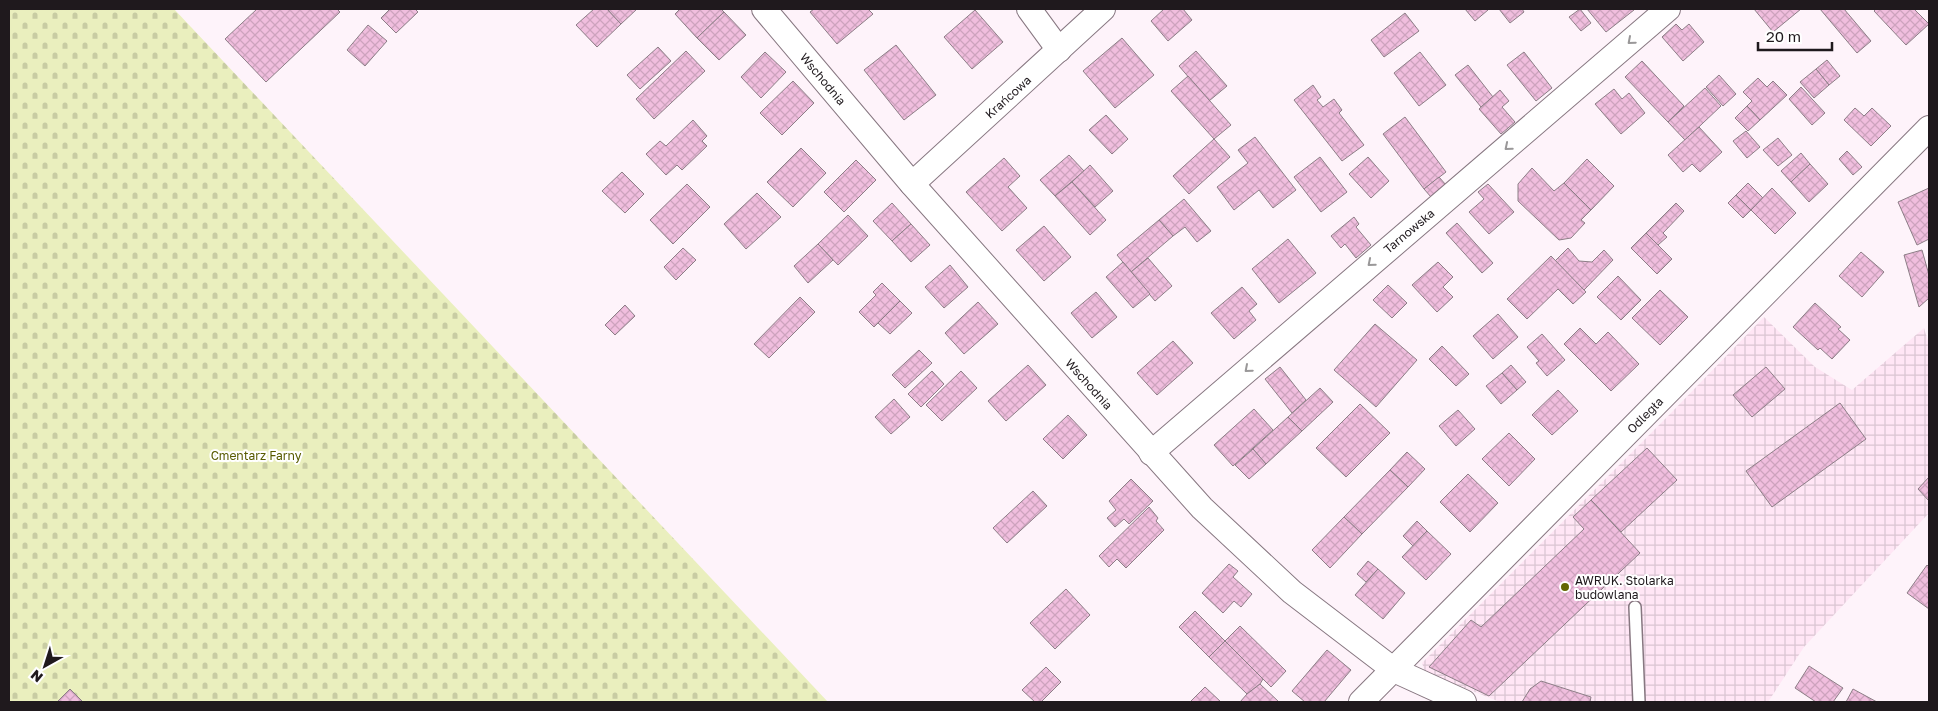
<svg xmlns="http://www.w3.org/2000/svg" width="1938" height="711" viewBox="0 0 1938 711" font-family="'Golos Text',sans-serif">
	<defs>
		<pattern id="industrial-grid" width="8" height="8" patternUnits="userSpaceOnUse" patternTransform="scale(1.25)"><rect width="8" height="8" fill="#ffe6f5"/><path d="M0 4h8M4 0v8" fill="none" stroke="#dac5d2"/></pattern>
		<pattern id="cemetery-stones" width="16" height="16" patternUnits="userSpaceOnUse" patternTransform="scale(1.25)"><rect width="16" height="16" fill="#eaefbe"/><path d="M2 7V4a2 2 0 0 1 4 0v3zM10 15v-3a2 2 0 0 1 4 0v3z" fill="#c8cca3"/></pattern>
		<pattern id="building-cross-hatch" width="8" height="8" patternUnits="userSpaceOnUse" patternTransform="scale(1.25)"><rect width="8" height="8" fill="#f0bede"/><path d="M0 0l8 8M0 8l8-8" fill="none" stroke="#cda3be"/></pattern>
	</defs>
	<rect width="100%" height="100%" fill="#fef3fa"/>
	<path fill="url(#industrial-grid)" d="M1764,317L1815,367L1852,390L1924,328L1929,344V513L1804,647L1768,702H1500L1425,672L1422,663L1670,414Z"/>
	<path fill="url(#cemetery-stones)" d="M9,9H174L828,702H9Z"/>
	<g fill="url(#building-cross-hatch)" stroke="#8d7e87">
		<path d="M257,9H337L340,12L266,82L225,39Z"/>
		<path d="M390,9H415L418,12L396,33L381,18Z"/>
		<path d="M594,9H607L621,24L597,47L576,25Z"/>
		<path d="M607,9H637L621,24Z"/>
		<path d="M680,9H721L724,12L697,38L675,14Z"/>
		<path d="M814,9H868L873,14L837,44L810,12Z"/>
		<path d="M1164,9H1183L1192,20L1168,41L1151,21Z"/>
		<path d="M1465,9H1487L1488,10L1475,21Z"/>
		<path d="M1499,9H1522L1524,12L1510,23Z"/>
		<path d="M1580,9L1591,23L1581,31L1569,17Z"/>
		<path d="M1587,9H1633L1634,10L1606,32Z"/>
		<path d="M1754,9H1801L1773,32Z"/>
		<path d="M1820,9H1844L1871,41L1857,53Z"/>
		<path d="M1876,9H1914L1929,24L1906,45L1874,11Z"/>
		<path d="M975,10L1003,42L972,69L944,37Z"/>
		<path d="M724,12L746,35L719,60L697,38Z"/>
		<path d="M1405,13L1419,31L1384,57L1371,40Z"/>
		<path d="M1676,24L1682,30L1689,24L1704,42L1683,61L1662,37Z"/>
		<path d="M368,25L387,41L365,66L347,50Z"/>
		<path d="M1122,38L1154,75L1115,108L1083,71Z"/>
		<path d="M896,45L936,95L904,120L864,70Z"/>
		<path d="M658,47L671,61L640,89L627,75Z"/>
		<path d="M686,51L705,71L654,119L636,99Z"/>
		<path d="M1196,51L1227,86L1209,101L1179,66Z"/>
		<path d="M765,52L786,72L761,98L741,77Z"/>
		<path d="M1420,52L1446,85L1419,106L1394,73Z"/>
		<path d="M1524,52L1552,88L1536,101L1507,65Z"/>
		<path d="M1827,60L1840,76L1829,85L1816,69Z"/>
		<path d="M1642,61L1684,106L1668,122L1625,77Z"/>
		<path d="M1468,65L1493,97L1481,107L1455,75Z"/>
		<path d="M1816,69L1829,85L1814,98L1800,82Z"/>
		<path d="M1719,75L1736,94L1723,106L1706,87Z"/>
		<path d="M1188,76L1231,125L1214,139L1171,91Z"/>
		<path d="M1758,78L1767,87L1773,81L1787,95L1760,120L1747,106L1752,101L1743,92Z"/>
		<path d="M793,81L814,103L782,135L760,113Z"/>
		<path d="M1313,85L1321,97L1317,100L1323,107L1334,99L1342,110L1339,113L1364,145L1342,161L1294,100Z"/>
		<path d="M1801,87L1825,113L1812,125L1789,99Z"/>
		<path d="M1705,88L1721,106L1685,140L1668,122Z"/>
		<path d="M1614,89L1622,99L1629,93L1645,113L1621,134L1595,104Z"/>
		<path d="M1500,90L1509,101L1502,107L1515,122L1501,134L1479,109Z"/>
		<path d="M1747,106L1760,120L1748,131L1735,118Z"/>
		<path d="M1855,108L1864,116L1872,108L1891,126L1871,146L1844,120Z"/>
		<path d="M1106,115L1128,139L1112,154L1089,130Z"/>
		<path d="M1405,117L1446,172L1424,189L1383,134Z"/>
		<path d="M693,120L707,136L702,141L707,146L682,170L677,165L666,175L646,154L660,141L666,146Z"/>
		<path d="M1699,127L1722,152L1700,172L1692,164L1683,172L1668,155Z"/>
		<path d="M1746,131L1760,147L1747,158L1733,141Z"/>
		<path d="M1255,137L1296,190L1273,208L1259,190L1234,210L1217,187L1248,163L1238,150Z"/>
		<path d="M1778,138L1792,155L1778,166L1763,150Z"/>
		<path d="M1214,139L1230,157L1189,194L1173,176Z"/>
		<path d="M801,148L826,173L793,207L767,182Z"/>
		<path d="M1847,151L1862,167L1853,175L1839,159Z"/>
		<path d="M1801,153L1810,164L1791,182L1781,171Z"/>
		<path d="M1069,155L1084,171L1055,196L1040,180Z"/>
		<path d="M1320,157L1347,192L1321,212L1294,177Z"/>
		<path d="M1368,157L1389,181L1371,198L1349,174Z"/>
		<path d="M1004,158L1020,176L1008,187L1027,208L1002,231L966,192Z"/>
		<path d="M1587,159L1614,186L1591,210L1564,183Z"/>
		<path d="M856,160L876,180L844,212L824,192Z"/>
		<path d="M1810,164L1828,184L1809,202L1791,182Z"/>
		<path d="M1090,165L1113,191L1095,207L1072,182Z"/>
		<path d="M1532,168L1554,191L1564,183L1591,210L1581,220L1585,223L1571,238L1559,240L1518,201V184Z"/>
		<path d="M622,172L644,194L625,213L602,191Z"/>
		<path d="M1439,177L1446,185L1431,197L1424,189Z"/>
		<path d="M1072,182L1106,220L1090,235L1055,196Z"/>
		<path d="M1748,183L1763,198L1751,210L1736,195Z"/>
		<path d="M687,184L710,207L673,244L650,220Z"/>
		<path d="M1488,184L1514,212L1489,234L1469,212L1484,199L1478,192Z"/>
		<path d="M1772,188L1796,213L1775,234L1751,210Z"/>
		<path d="M1929,188V239L1917,245L1898,202Z"/>
		<path d="M757,193L781,217L746,249L724,224Z"/>
		<path d="M1736,195L1751,210L1743,218L1728,203Z"/>
		<path d="M1184,199L1211,231L1197,242L1185,227L1173,236L1159,220Z"/>
		<path d="M892,203L911,224L892,241L873,221Z"/>
		<path d="M1676,203L1684,211L1663,233L1667,237L1658,245L1646,233Z"/>
		<path d="M848,215L868,236L838,265L818,244Z"/>
		<path d="M1354,217L1359,224L1356,227L1371,245L1356,258L1345,244L1341,248L1331,236Z"/>
		<path d="M1159,220L1173,236L1131,272L1117,255Z"/>
		<path d="M1457,223L1493,263L1482,273L1446,233Z"/>
		<path d="M911,224L930,245L911,262L892,241Z"/>
		<path d="M1044,226L1071,257L1044,281L1016,250Z"/>
		<path d="M1646,233L1672,259L1657,274L1631,248Z"/>
		<path d="M1288,239L1316,273L1279,303L1252,269Z"/>
		<path d="M818,244L833,260L808,283L794,266Z"/>
		<path d="M683,248L696,260L676,280L664,267Z"/>
		<path d="M1568,248L1579,261L1592,262L1604,250L1613,260L1584,290L1555,261Z"/>
		<path d="M1922,250L1929,275V298L1919,307L1904,255Z"/>
		<path d="M1861,252L1884,272L1862,297L1839,276Z"/>
		<path d="M1551,256L1586,292L1573,304L1558,289L1527,319L1507,299Z"/>
		<path d="M1148,258L1172,286L1155,301L1131,272Z"/>
		<path d="M1123,262L1150,294L1133,308L1106,277Z"/>
		<path d="M1438,262L1453,277L1443,287L1453,297L1437,312L1412,285Z"/>
		<path d="M950,265L968,287L944,308L925,287Z"/>
		<path d="M1618,276L1641,300L1621,320L1597,297Z"/>
		<path d="M882,283L900,301L874,327L859,312L876,295L873,292Z"/>
		<path d="M1388,285L1407,303L1392,318L1373,300Z"/>
		<path d="M1242,287L1257,304L1249,311L1256,320L1234,339L1211,313Z"/>
		<path d="M1660,290L1688,317L1660,345L1632,318Z"/>
		<path d="M1096,292L1117,317L1092,338L1071,313Z"/>
		<path d="M800,297L815,312L769,358L754,344Z"/>
		<path d="M900,301L912,313L890,334L878,323Z"/>
		<path d="M978,302L998,324L964,354L945,333Z"/>
		<path d="M1815,303L1841,327L1838,329L1850,340L1832,359L1820,348L1818,350L1793,327Z"/>
		<path d="M625,305L635,316L615,335L605,325Z"/>
		<path d="M1498,314L1518,337L1493,359L1473,336Z"/>
		<path d="M1375,324L1417,360L1376,407L1334,370Z"/>
		<path d="M1580,328L1596,344L1608,332L1639,364L1611,391L1564,344Z"/>
		<path d="M1542,334L1565,360L1547,376L1536,363L1539,361L1527,347Z"/>
		<path d="M1173,341L1193,363L1157,395L1137,373Z"/>
		<path d="M1442,346L1469,374L1456,386L1429,359Z"/>
		<path d="M919,350L932,363L905,388L892,375Z"/>
		<path d="M1028,365L1046,385L1006,421L988,401Z"/>
		<path d="M1511,365L1526,382L1517,390L1502,373Z"/>
		<path d="M1280,367L1306,400L1292,413L1265,379Z"/>
		<path d="M1766,367L1785,389L1752,417L1733,395Z"/>
		<path d="M932,371L944,384L921,407L908,394Z"/>
		<path d="M961,371L977,388L942,421L926,405Z"/>
		<path d="M1502,373L1517,390L1501,404L1486,386Z"/>
		<path d="M1320,388L1333,402L1302,431L1288,417Z"/>
		<path d="M1558,390L1578,411L1552,435L1532,415Z"/>
		<path d="M894,399L910,417L891,434L875,417Z"/>
		<path d="M1840,403L1866,439L1772,507L1746,471Z"/>
		<path d="M1360,404L1390,433L1346,477L1316,448Z"/>
		<path d="M1254,409L1273,430L1233,466L1214,445Z"/>
		<path d="M1458,410L1475,429L1456,446L1439,426Z"/>
		<path d="M1068,415L1087,435L1063,459L1043,439Z"/>
		<path d="M1288,417L1302,431L1266,464L1253,449Z"/>
		<path d="M1509,433L1535,459L1509,486L1482,459Z"/>
		<path d="M1647,448L1677,480L1621,532L1591,500Z"/>
		<path d="M1253,449L1266,464L1249,479L1235,465Z"/>
		<path d="M1407,452L1425,469L1408,487L1390,470Z"/>
		<path d="M1390,470L1408,487L1362,534L1344,517Z"/>
		<path d="M1468,474L1498,503L1470,532L1440,502Z"/>
		<path d="M1929,477V501L1918,489Z"/>
		<path d="M1131,479L1153,501L1129,524L1124,519L1115,527L1107,518L1116,510L1109,501Z"/>
		<path d="M1033,491L1047,506L1007,543L993,528Z"/>
		<path d="M1591,500L1640,553L1489,696L1429,667L1471,620L1481,627L1584,529L1573,517Z"/>
		<path d="M1149,507L1158,518L1156,521L1164,530L1126,568L1117,559L1109,567L1099,556Z"/>
		<path d="M1344,517L1362,534L1330,568L1312,550Z"/>
		<path d="M1417,521L1427,531L1413,546L1403,536Z"/>
		<path d="M1427,531L1451,554L1426,580L1402,557Z"/>
		<path d="M1368,561L1378,569L1366,582L1357,574Z"/>
		<path d="M1229,564L1238,571L1233,577L1252,594L1241,607L1234,601L1223,613L1202,593Z"/>
		<path d="M1927,565L1929,567V609L1907,593Z"/>
		<path d="M1378,569L1405,593L1383,619L1355,595Z"/>
		<path d="M1066,589L1090,615L1055,649L1030,623Z"/>
		<path d="M1195,611L1225,641L1209,657L1179,627Z"/>
		<path d="M1240,626L1286,671L1271,687L1225,641Z"/>
		<path d="M1225,641L1263,679L1260,684L1247,694L1209,657Z"/>
		<path d="M1327,650L1351,670L1324,702H1305L1292,691Z"/>
		<path d="M1809,666L1843,688L1833,702H1816L1795,688Z"/>
		<path d="M1046,667L1061,682L1041,702H1035L1022,690Z"/>
		<path d="M1541,681L1591,697L1590,702H1522L1530,689Z"/>
		<path d="M1260,684L1279,702H1240L1247,694Z"/>
		<path d="M1205,687L1221,702H1190Z"/>
		<path d="M70,689L83,702H57Z"/>
		<path d="M1853,689L1877,702H1846Z"/>
	</g>
	<g fill="none" stroke-linecap="round" stroke-linejoin="round">
		<defs>
			<path id="service" d="M1635,607L1639,702"/>
			<g id="minor">
				<path d="M764,9L912,184L1202,508L1292,592L1394,670L1464,702"/>
				<path d="M1029,9L1059,50"/>
				<path d="M912,184L1103,9"/>
				<path d="M1151,453L1668,9"/>
				<path d="M1361,702L1929,128"/>
			</g>
		</defs>
		<use href="#service" stroke="#877781" stroke-width="14"/>
		<use href="#minor" stroke="#877781" stroke-width="26"/>
		<use href="#service" stroke="#fff" stroke-width="11"/>
		<use href="#minor" stroke="#fff" stroke-width="24"/>
	</g>
	<defs><path id="oneway-chevron" d="M-2-3.5L2.5 0L-2 3.5" fill="none" stroke-width="1.6" stroke-linecap="round" stroke-linejoin="round" transform="scale(1.25)"/></defs>
	<g stroke="#9a9899">
		<use href="#oneway-chevron" transform="translate(1631 41) rotate(139)"/>
		<use href="#oneway-chevron" transform="translate(1508 147) rotate(140)"/>
		<use href="#oneway-chevron" transform="translate(1371 263) rotate(140)"/>
		<use href="#oneway-chevron" transform="translate(1248 369) rotate(139)"/>
	</g>
	<circle fill="#636601" stroke="#fff" stroke-width="2" cx="1565" cy="587" r="5"/>
	<g text-anchor="middle" dominant-baseline="central" stroke-width="4" stroke-linejoin="round" paint-order="stroke">
		<g font-size="12" fill="#1f191d" stroke="#fff">
			<text transform="translate(823 79) rotate(50)">Wschodnia</text>
			<text transform="translate(1008 97) rotate(-42)">Krańcowa</text>
			<text transform="translate(1409 231) rotate(-40)">Tarnowska</text>
			<text transform="translate(1089 384) rotate(48)">Wschodnia</text>
			<text transform="translate(1645 415) rotate(-45)">Odległa</text>
		</g>
		<g font-size="12" fill="#585b00" stroke="#fff">
			<text x="256" y="455">Cmentarz Farny</text>
		</g>
		<g font-size="12" fill="#1f191d" stroke="#fff" text-anchor="start">
			<text x="1575" y="580">AWRUK. Stolarka<tspan x="1575" dy="14">budowlana</tspan></text>
		</g>
	</g>
	<rect width="1938" height="711" fill="none" stroke="#1f191d" stroke-width="20"/>
	<g transform="translate(45 666) rotate(219)" stroke="#ffffff" stroke-width="4" paint-order="stroke">
	<path d="M0-4L9 19L0 12L-9 19Z" fill="#1f191d"/>
	<text y="-8" font-size="14" font-weight="bold" text-anchor="middle" fill="#1f191d">N</text>
	</g>
	<path d="M1758 42v8h74v-8" fill="none" stroke="#1f191d" stroke-width="2.5"/>
	<text x="1766" y="42" font-size="15" fill="#1f191d" stroke="#ffffff" stroke-width="4" paint-order="stroke">20 m</text>
</svg>
